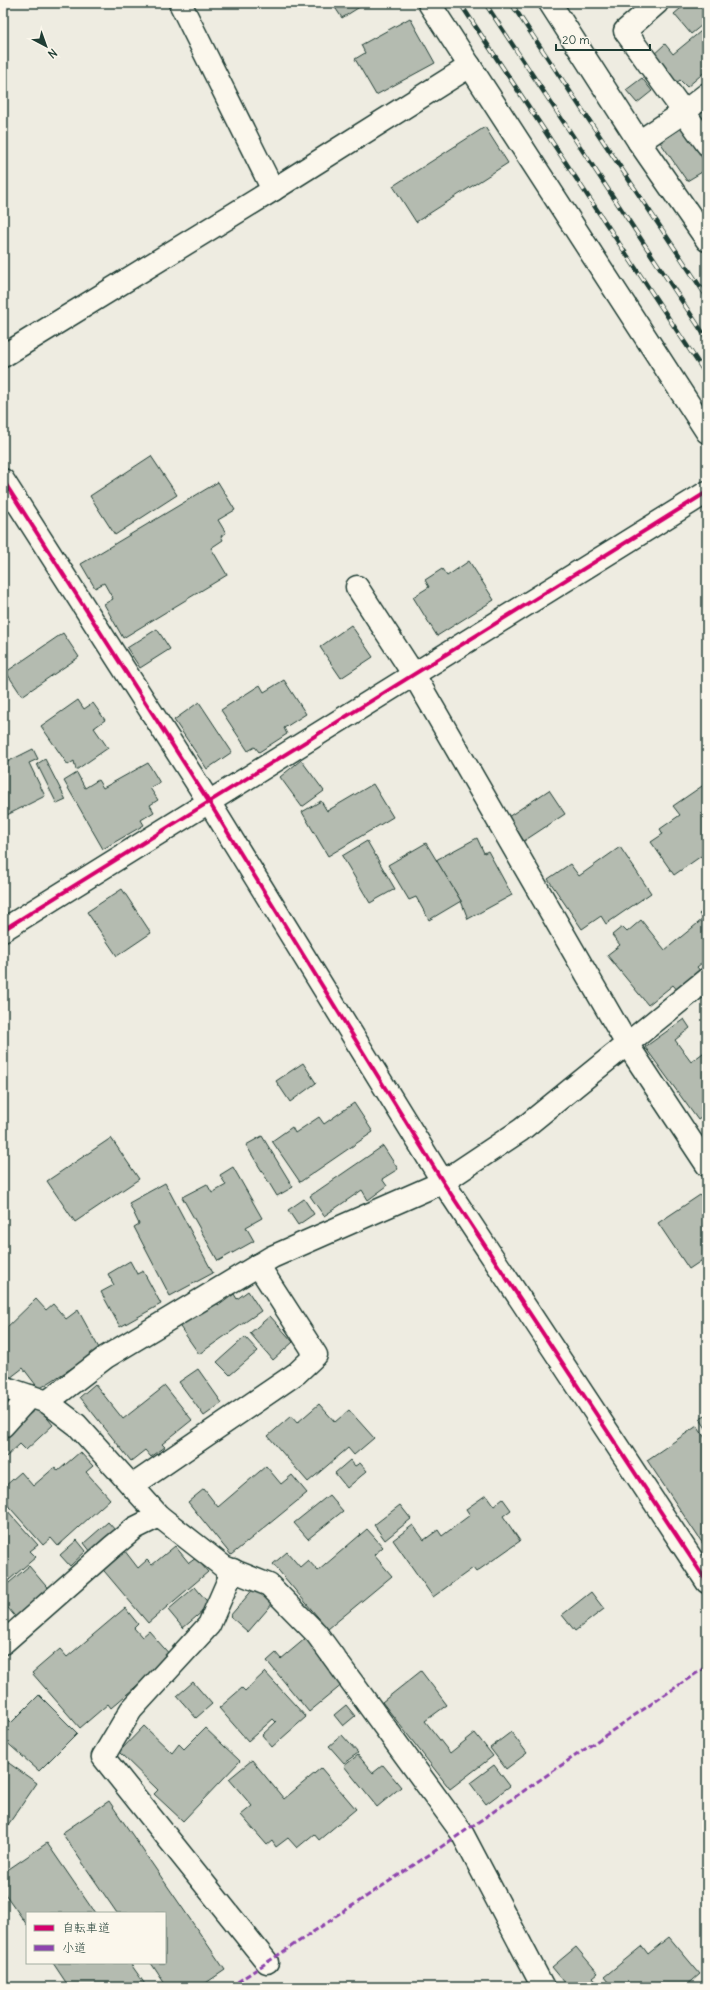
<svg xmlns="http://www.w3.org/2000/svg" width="710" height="1990" viewBox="0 0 710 1990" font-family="Delius,'Klee One',sans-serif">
	<rect width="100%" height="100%" fill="#eeece1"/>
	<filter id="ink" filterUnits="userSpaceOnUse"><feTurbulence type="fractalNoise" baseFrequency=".025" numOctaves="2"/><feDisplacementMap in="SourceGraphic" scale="8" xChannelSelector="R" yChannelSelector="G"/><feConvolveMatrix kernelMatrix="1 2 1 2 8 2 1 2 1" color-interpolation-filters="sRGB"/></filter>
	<g filter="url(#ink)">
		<g fill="#b4bbb0" stroke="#1f3d34">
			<path d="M332,3H366L342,18Z"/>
			<path d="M687,3H707V21L691,34L674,14Z"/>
			<path d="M410,18L435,63L376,95L355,59L365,53L361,45Z"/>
			<path d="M706,27L707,70L687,87L680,80L675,84L652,56L665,44L673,54Z"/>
			<path d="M642,78L652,91L637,103L626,90Z"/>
			<path d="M485,127L508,163L416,222L393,186Z"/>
			<path d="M682,128L707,165V169L687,181L660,142Z"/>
			<path d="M151,456L177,495L115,535L90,496Z"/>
			<path d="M218,482L235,510L218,520L226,533L221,536L223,540L211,548L227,575L123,638L104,604L113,599L104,583L95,588L81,564Z"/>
			<path d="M469,561L494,600L437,636L413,597L429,587L425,580L442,569L447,576Z"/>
			<path d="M351,625L373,657L341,678L320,647Z"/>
			<path d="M157,629L170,649L140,668L127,648Z"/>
			<path d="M63,633L79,657L22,696L6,672Z"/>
			<path d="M284,680L306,714L284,728L287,734L259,752L255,747L248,751L221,710L260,685L264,692Z"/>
			<path d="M78,700L84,709L93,703L105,720L94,728L108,748L76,770L74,761L68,765L41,726Z"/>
			<path d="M199,702L232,752L207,769L174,720Z"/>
			<path d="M33,749L38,759L29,763L45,796L3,817V764Z"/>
			<path d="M45,759L66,800L57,804L37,764Z"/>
			<path d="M301,760L324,791L302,807L280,777Z"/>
			<path d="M148,763L160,783L150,788L158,800L150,805L154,812L141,820L144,825L103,849L64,781L77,773L85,788L98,780L103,788Z"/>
			<path d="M373,784L393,817L328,856L302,812L321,801L327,811Z"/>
			<path d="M705,784L707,787V852L674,875L651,842L663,834L660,829L680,815L673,806Z"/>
			<path d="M549,790L565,814L524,841L508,817Z"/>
			<path d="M477,838L484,853L488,851L512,895L468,919L461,901L436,860Z"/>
			<path d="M367,841L395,889L370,903L342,856Z"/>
			<path d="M426,843L461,901L429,920L416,897L409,900L388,865Z"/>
			<path d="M620,847L651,893L606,924L601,916L582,929L548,879L570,864L579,876Z"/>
			<path d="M122,889L151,933L117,956L87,912Z"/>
			<path d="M707,907V959L697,967L702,973L679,992L673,985L648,1005L607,955L620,945L612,935L622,927L627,932L641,920L665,950L703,919L699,914Z"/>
			<path d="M684,1019L690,1028L675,1040L691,1062L707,1050V1114L698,1120L645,1047Z"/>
			<path d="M303,1063L316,1083L290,1102L276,1081Z"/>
			<path d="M354,1103L373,1132L300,1182L272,1141L292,1127L295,1133L319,1117L324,1124Z"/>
			<path d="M262,1136L293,1187L277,1196L246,1145Z"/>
			<path d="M111,1138L139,1179L75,1222L47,1181Z"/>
			<path d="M383,1146L398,1169L382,1179L387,1186L368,1200L362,1190L324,1216L310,1196Z"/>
			<path d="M233,1167L262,1218L246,1227L254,1241L218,1261L182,1197L207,1184L212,1193L226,1185L220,1175Z"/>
			<path d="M165,1183L213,1273L170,1296L134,1227L139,1224L129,1203Z"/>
			<path d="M700,1195L707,1205V1257L689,1269L658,1223Z"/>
			<path d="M304,1199L314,1214L298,1225L288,1210Z"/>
			<path d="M130,1261L137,1274L143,1271L161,1304L120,1327L101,1292L114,1285L108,1274Z"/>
			<path d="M248,1291L261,1311L199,1354L178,1324L214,1299L218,1306L234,1294L237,1299Z"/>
			<path d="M36,1299L46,1310L53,1304L66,1319L78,1310L100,1350L39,1389L23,1368L10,1378L3,1369V1331Z"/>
			<path d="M270,1316L293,1342L273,1360L250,1333Z"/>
			<path d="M245,1337L258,1351L230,1375L217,1362Z"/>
			<path d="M198,1369L222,1403L204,1416L179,1382Z"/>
			<path d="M95,1384L123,1419L165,1386L192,1420L162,1444L165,1447L151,1457L145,1450L131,1461L80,1397Z"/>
			<path d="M319,1404L335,1422L349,1410L374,1438L354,1455L348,1448L308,1482L268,1436L291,1416L297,1423Z"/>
			<path d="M38,1407L53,1425L26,1450L20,1444L6,1457L3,1453V1438Z"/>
			<path d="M707,1415V1430L700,1419Z"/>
			<path d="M697,1426L707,1441V1550L647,1460Z"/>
			<path d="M80,1452L93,1466L86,1472L110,1499L58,1546L51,1538L43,1545L3,1500V1488L21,1472L33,1486L55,1467L58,1471Z"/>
			<path d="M350,1460L355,1466L360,1463L367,1471L347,1488L335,1473Z"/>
			<path d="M266,1466L281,1484L292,1475L307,1493L231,1555L188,1502L204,1489L218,1507Z"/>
			<path d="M329,1495L343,1511L308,1539L294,1523Z"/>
			<path d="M486,1495L494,1506L503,1499L511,1510L503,1516L520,1541L476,1572L473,1568L433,1597L393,1540L413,1525L424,1540L438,1530L442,1536L470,1515L466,1509Z"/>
			<path d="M400,1505L411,1519L385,1540L374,1525Z"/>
			<path d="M6,1509L38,1545L30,1551L36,1557L3,1585V1512Z"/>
			<path d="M108,1522L116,1531L91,1552L84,1543Z"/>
			<path d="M367,1529L383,1547L374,1555L392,1576L328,1629L273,1564L287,1552L300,1567L308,1560L318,1571Z"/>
			<path d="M77,1540L86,1551L70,1566L60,1555Z"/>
			<path d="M121,1546L138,1568L147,1560L152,1565L175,1546L189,1563L196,1558L208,1572L148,1623L99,1565Z"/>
			<path d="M29,1566L51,1592L18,1620L3,1602V1588Z"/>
			<path d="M195,1587L210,1605L183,1628L168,1610Z"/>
			<path d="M255,1587L273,1603L248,1632L230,1616Z"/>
			<path d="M591,1592L604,1609L575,1631L562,1615Z"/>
			<path d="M125,1608L138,1624L134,1628L142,1637L149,1631L171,1656L111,1708L108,1704L80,1728L32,1673L60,1649L67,1657Z"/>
			<path d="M306,1638L343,1684L309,1712L267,1661L276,1653L281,1659Z"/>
			<path d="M421,1671L447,1705L425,1721L450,1753L475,1733L493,1756L450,1789L382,1702Z"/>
			<path d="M265,1672L306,1717L272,1747L262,1735L276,1722L273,1719L248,1741L219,1708L242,1688L245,1691Z"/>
			<path d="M193,1682L212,1704L196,1718L177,1696Z"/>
			<path d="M39,1695L77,1733L39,1771L3,1739V1715L11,1723Z"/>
			<path d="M346,1705L355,1716L343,1726L334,1715Z"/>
			<path d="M144,1726L172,1753L179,1744L184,1749L205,1728L240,1761L183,1821L154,1794L158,1790L119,1752Z"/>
			<path d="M511,1732L527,1753L506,1769L490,1748Z"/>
			<path d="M342,1735L358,1753L344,1763L329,1746Z"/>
			<path d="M358,1755L373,1773L383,1765L401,1787L377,1807L344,1766Z"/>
			<path d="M3,1759L37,1783L3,1832Z"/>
			<path d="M252,1760L284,1799L321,1768L356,1809L319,1840L314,1834L297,1848L288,1838L276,1847L272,1841L267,1845L241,1815L252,1806L229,1779Z"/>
			<path d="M494,1765L510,1786L486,1804L470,1783Z"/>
			<path d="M109,1801L225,1970L200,1987H167L151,1963H165V1913H117L62,1833Z"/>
			<path d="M47,1843L95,1913H27V1925L3,1891V1873Z"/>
			<path d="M669,1937L700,1974L685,1987H612L604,1977L642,1946L648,1954Z"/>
			<path d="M576,1947L598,1973L593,1977L601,1987H565L566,1984L552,1967Z"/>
			<path d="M53,1963H130L147,1987H69Z"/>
		</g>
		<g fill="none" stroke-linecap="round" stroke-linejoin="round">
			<defs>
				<g id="minor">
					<path d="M180,3L273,190"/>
					<path d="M429,3L707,432"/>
					<path d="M550,3L639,142L707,240"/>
					<path d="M657,3L625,31L707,144"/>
					<path d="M639,142L684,112L707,94"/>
					<path d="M3,356L273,190L470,66"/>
					<path d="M3,480L209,802L443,1182L707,1582"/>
					<path d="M357,587L414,675L627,1044L707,1165"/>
					<path d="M3,930L707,492"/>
					<path d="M3,1387L47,1402L77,1425L159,1516L224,1567L269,1585L316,1633L462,1833L543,1987"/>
					<path d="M47,1402L106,1357L272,1257L443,1182L521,1130L707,979"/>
					<path d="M3,1426L30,1396"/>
					<path d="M132,1486L297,1373L316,1355L258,1265"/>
					<path d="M233,1570L209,1625L131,1710L103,1757L267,1962"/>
					<path d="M3,1643L112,1547L135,1528L159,1516"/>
				</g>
			</defs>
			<use href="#minor" stroke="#1f3d34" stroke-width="25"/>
			<use href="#minor" stroke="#fbf7ec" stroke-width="22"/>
			<defs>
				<g id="rail">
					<path d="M460,3L707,376"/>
					<path d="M485,3L707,339"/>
					<path d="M511,3L707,297"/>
				</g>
			</defs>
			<use href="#rail" stroke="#1f3d34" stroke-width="4.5"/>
			<use href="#rail" stroke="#fbf7ec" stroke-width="3" stroke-dasharray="9" stroke-linecap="butt"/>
			<path stroke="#8e44ad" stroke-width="3" stroke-dasharray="6 3" stroke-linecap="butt" d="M230,1987L462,1833L707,1666"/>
			<defs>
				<g id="cycleway">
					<path d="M3,480L209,802L443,1182L707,1582"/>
					<path d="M3,930L707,492"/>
				</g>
			</defs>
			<use href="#cycleway" stroke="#fbf7ec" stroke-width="6"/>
			<use href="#cycleway" stroke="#d6006c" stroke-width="4"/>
		</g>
	</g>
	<rect width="710" height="1990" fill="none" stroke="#fbf7ec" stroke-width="16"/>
	<rect x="8" y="8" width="694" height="1974" fill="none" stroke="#1f3d34" stroke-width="1.5" filter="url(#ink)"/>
	<rect x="26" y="1912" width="140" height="52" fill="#fbf7ec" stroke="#a3ada2"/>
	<rect x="34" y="1925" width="20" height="6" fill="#d6006c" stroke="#a3ada2"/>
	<text x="62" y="1932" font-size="12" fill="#1f3d34">自転車道</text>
	<rect x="34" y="1945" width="20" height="6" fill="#8e44ad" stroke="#a3ada2"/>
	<text x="62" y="1952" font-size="12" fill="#1f3d34">小道</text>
	<g transform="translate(46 46) rotate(139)" stroke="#fbf7ec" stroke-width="3" paint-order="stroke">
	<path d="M0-3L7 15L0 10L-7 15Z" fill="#1f3d34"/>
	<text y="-6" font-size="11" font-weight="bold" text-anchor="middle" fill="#1f3d34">N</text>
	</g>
	<path d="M556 44v6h94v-6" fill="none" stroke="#1f3d34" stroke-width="2"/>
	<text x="562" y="44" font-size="12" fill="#1f3d34" stroke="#fbf7ec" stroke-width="3" paint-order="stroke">20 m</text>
</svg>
